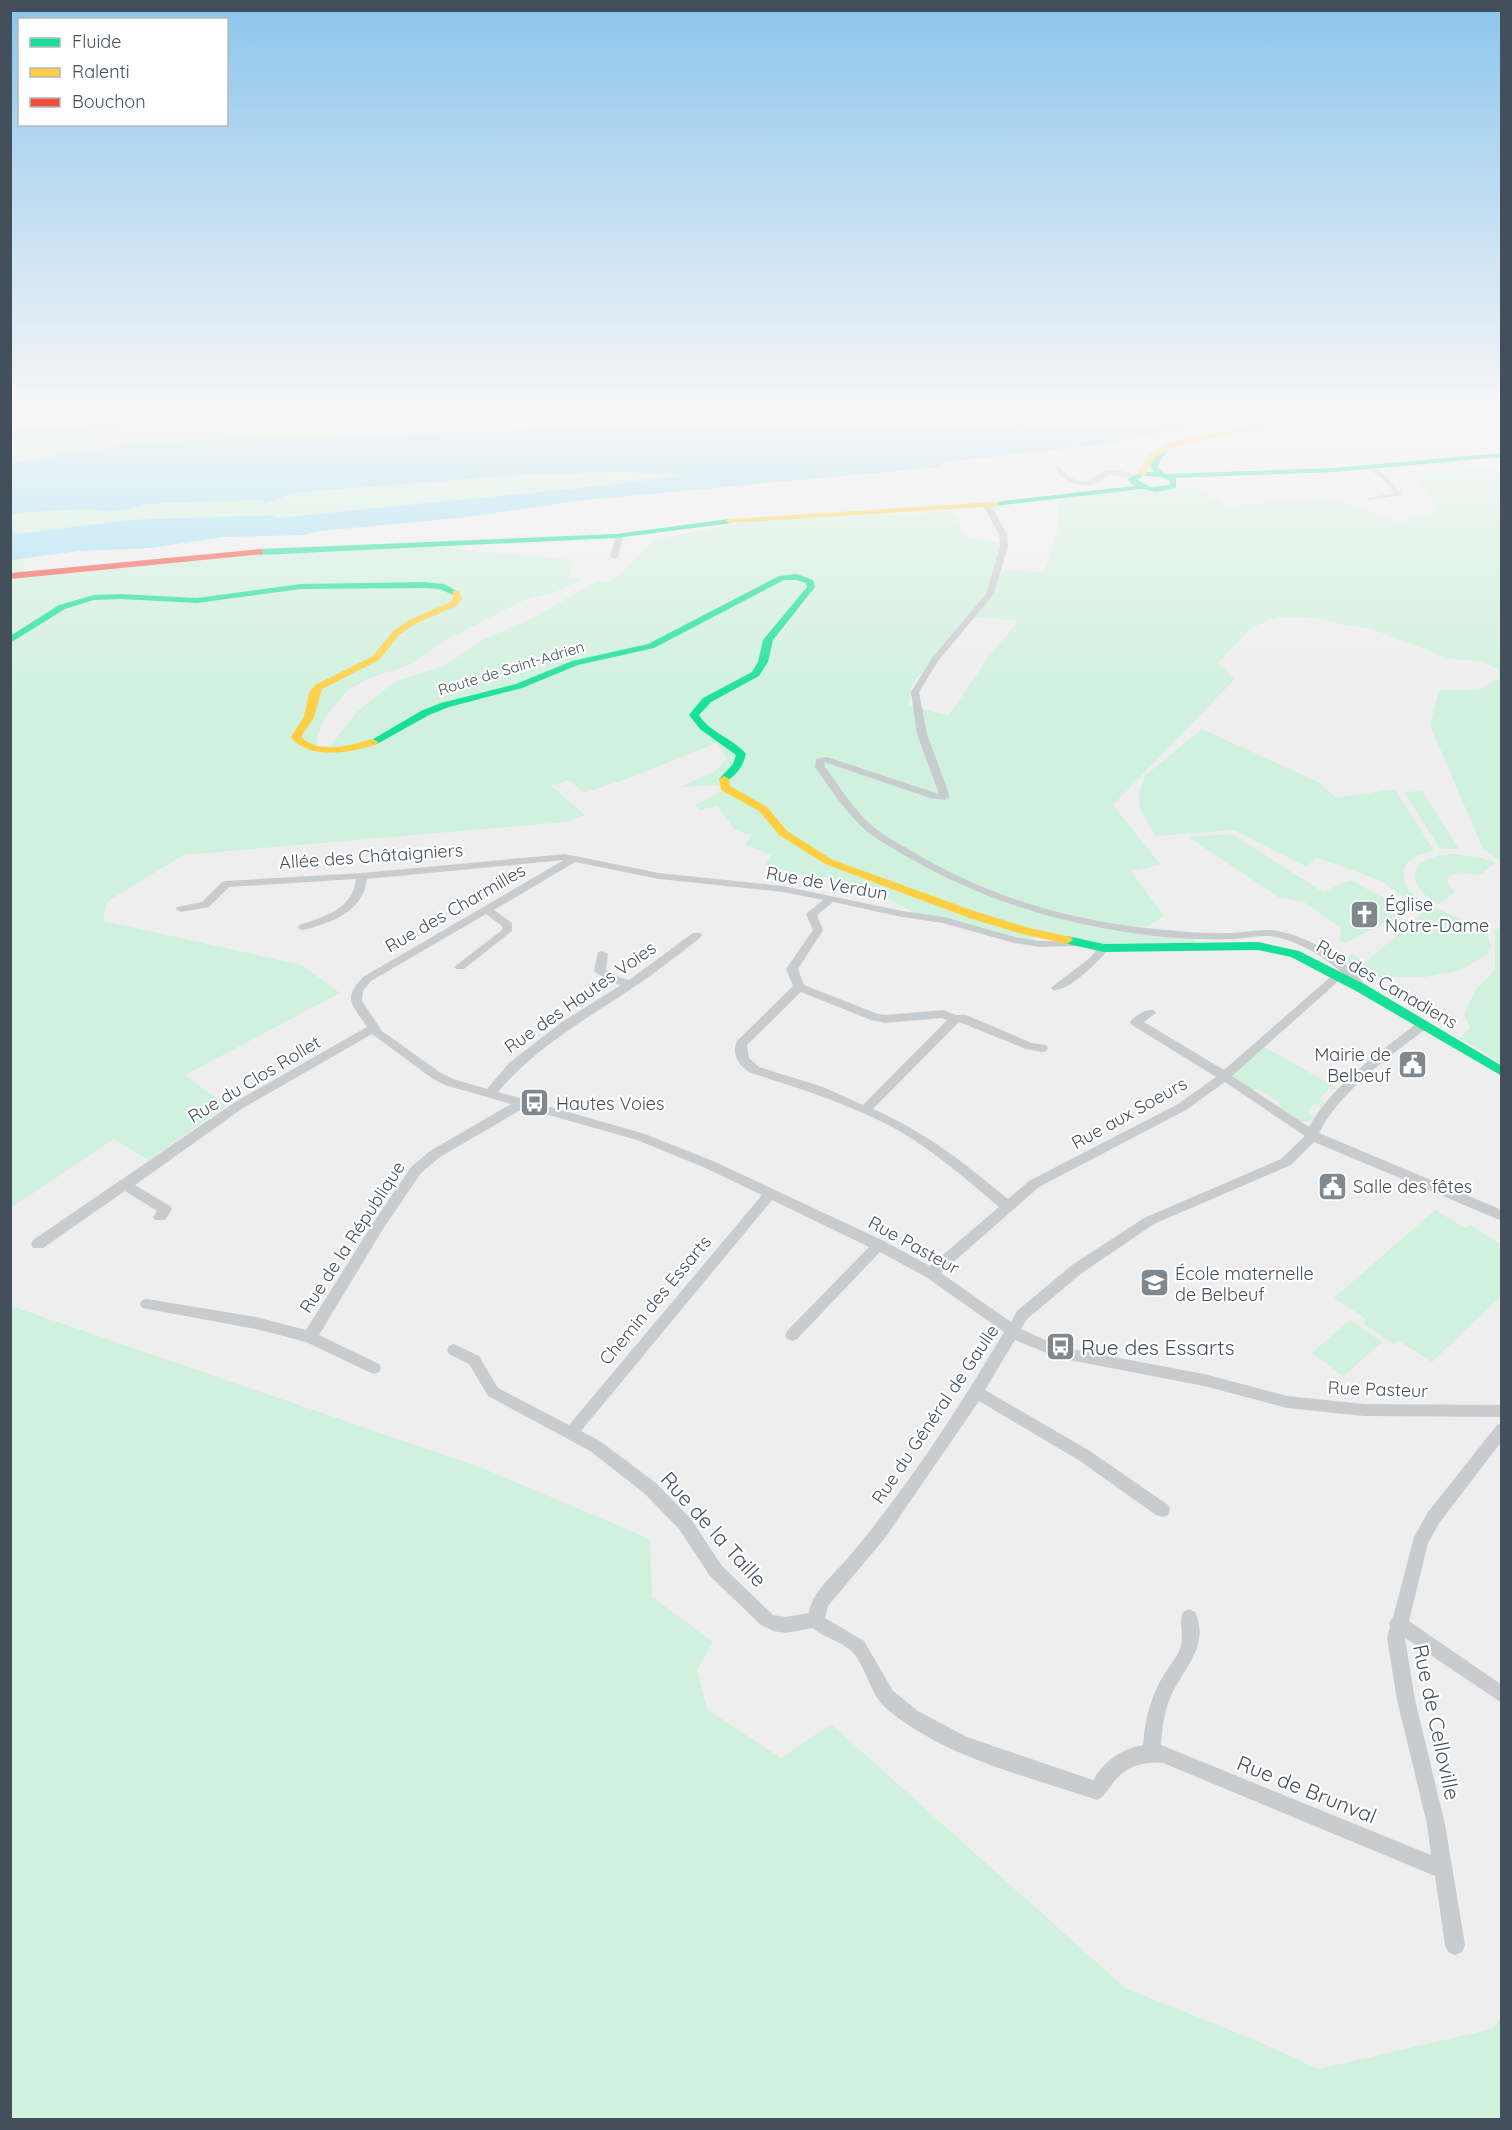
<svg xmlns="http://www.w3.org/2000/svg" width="1512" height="2130" viewBox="0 0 1512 2130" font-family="Quicksand,sans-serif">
	<rect width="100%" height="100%" fill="#efeeee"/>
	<g fill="#cff1dd">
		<path d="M493,413L616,416L617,418L503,432L172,440L11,463L10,441L202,419Z"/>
		<path d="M1501,466V861L1483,849L1430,725L1439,690H1477L1500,678L1498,669L1480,661L1451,659L1371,629L1304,617H1277L1251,628L1218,663L1235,679L1113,805L1161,865L1131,871L1164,916L1137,933L1192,938L1196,943L1105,945L1041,931L1034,940L1016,938L917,914L874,891L833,879L800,874L765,865L771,855L745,845L752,835L735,830L717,806L700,810L695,805L724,790L717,785L680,787L716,771L727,758L717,743L626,779L584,793L569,780L551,786L585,815L565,822L183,855L107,902L103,921L302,965L340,993L185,1075L226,1106L149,1160L114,1139L11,1208L10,560L23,558L26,577L301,549L411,545L565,559L572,563L568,577L584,579L555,592L522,601L446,640L412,664L367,679L348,690L325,717L318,734L316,746H330L358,711L394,682L444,666L484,639L529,620L597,581L611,582L654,540L752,520L952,512L967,537L1000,543L986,594L912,685L908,706L949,715L990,655L1018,621L974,617L993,595L1002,569L1044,573L1058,528L1059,501L1078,495L1194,487L1227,506L1330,498L1400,522L1436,511L1432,498L1418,482L1428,481L1418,473Z"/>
		<path d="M620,472L687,475L627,483L276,518L273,515L128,520L16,534L11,530L10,515L16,513L89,509C107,514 128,511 144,504L264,500V506L291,493L518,475Z"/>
		<path d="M1202,729L1318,782L1336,798L1395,789L1434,851C1423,853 1407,857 1404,870C1397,905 1468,915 1485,933C1489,936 1489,941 1491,946L1487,954L1461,970L1425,977H1367L1340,960L1352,954L1366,962L1423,912L1382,881L1316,857L1307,867L1234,830L1156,836C1141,812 1132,802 1146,775Z"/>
		<path d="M1422,791L1459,849H1440L1404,792Z"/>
		<path d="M1232,834L1323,892L1350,880L1408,911L1345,943L1339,940L1341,928L1304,902L1278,897L1188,837Z"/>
		<path d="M1454,854L1478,857L1496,863L1480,875L1460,872L1449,876L1447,883L1455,892L1438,904C1399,881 1412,855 1454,854Z"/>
		<path d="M1501,926V1063L1460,1038L1470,1028L1464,1013L1477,988L1495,970V931Z"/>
		<path d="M1264,1047L1339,1089H1329L1319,1099L1325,1103L1321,1108L1314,1103L1308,1111L1314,1117L1309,1122L1296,1120L1279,1108L1281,1103L1256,1088L1253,1090L1230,1077Z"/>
		<path d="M1435,1210L1465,1228L1470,1225L1500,1244L1498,1247L1501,1250L1502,1295L1432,1362L1399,1341L1394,1344L1363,1323L1366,1319L1334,1298Z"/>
		<path d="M11,1306L482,1468L650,1539L652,1597L713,1642L697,1670L707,1709L781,1758L831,1724L1125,1988L1253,2039L1318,2069L1492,2029L1501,2019V2119H11Z"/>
		<path d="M1350,1320L1382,1342L1343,1376L1312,1353Z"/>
	</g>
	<path fill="#9fdff3" d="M11,411H1271L1100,445L943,462L941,467L585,500L458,518L320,531L303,535L222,537L152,548L78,551L11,560V530L16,534L128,520L273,515L277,518L627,483L682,475L620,472L518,475L291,493L263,506L264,500L144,504C128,511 107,514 89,509L16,513L11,515V463L143,442L301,436L503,432L603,421L617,418L572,414L493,413L202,419L11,441Z"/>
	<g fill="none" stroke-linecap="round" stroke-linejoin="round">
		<g fill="#c9cccf" fill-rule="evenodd">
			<path d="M1058,466C1064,471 1068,478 1077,480C1090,484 1094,475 1104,471C1114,468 1129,472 1137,476L1134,478L1109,475C1105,477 1102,480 1097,483C1082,490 1062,482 1055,468Z"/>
			<path d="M1371,466L1388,478L1401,493V495L1368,500V498L1394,493L1384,480L1369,469L1368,468Z"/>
			<path d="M984,504H990L1007,534L1008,546L994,594L938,661L919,692L927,734L950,797L945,800L930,798L824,762L825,767C839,786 852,807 870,824C883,836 900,844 915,853C996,901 1085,925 1178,931C1196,933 1214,933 1232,933C1247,932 1262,928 1277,931C1308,936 1351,961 1367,988L1365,990H1357C1342,967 1304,942 1275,937C1262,934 1248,938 1235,939C1215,940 1195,939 1176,938C1079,930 988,904 904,855C890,846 875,839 863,828C844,810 830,788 815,767L816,759L827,757L939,794L917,734L911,692L932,658L986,594L1000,546L999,534L983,506Z"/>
			<path d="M616,534L623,536L618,557L614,559L610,557Z"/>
			<path d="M565,854L659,873L783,886L902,911L944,917L1015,937L1039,941H1078L1079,943L1078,945L1074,946L1039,947L1014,943L943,923L902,917L833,902L817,915L823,930L798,969L804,985L878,1014L885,1015L943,1010L956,1015H966L1032,1043L1046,1045L1048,1048L1046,1051L1042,1052L1026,1049L959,1022L873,1109C927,1133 963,1162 1008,1199L1029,1181L1178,1104L1216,1077L1132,1025L1130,1022C1135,1016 1146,1008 1154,1010L1156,1013L1144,1022L1224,1070L1335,973H1343L1345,975L1343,977L1232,1076L1309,1127C1332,1085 1382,1050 1419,1022H1427L1429,1025L1427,1028C1389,1057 1341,1090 1319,1133L1502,1210V1221L1314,1142L1291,1165L1154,1224L1082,1273L1027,1319L1021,1329L1061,1347L1204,1374L1287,1396L1364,1404L1502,1405V1417L1364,1416L1287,1408L1204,1386L1059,1358L1015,1340L985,1390L1090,1451L1168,1505L1170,1510L1168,1515L1162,1517L1156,1515L1080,1461L979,1401L885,1538L828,1606L825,1618L864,1641L893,1691L918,1711L967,1737L1093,1780C1104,1761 1121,1749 1143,1745C1145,1719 1151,1695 1165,1673C1170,1665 1177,1657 1180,1649C1185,1636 1178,1623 1183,1612L1189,1609L1195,1612C1211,1646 1182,1669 1170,1698C1164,1713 1162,1729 1161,1745L1431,1855L1427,1824L1397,1700L1387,1638L1390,1627L1389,1623L1393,1617L1414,1537L1428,1512L1497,1425L1502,1423V1441L1440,1522L1428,1543L1409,1621L1502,1685V1703L1405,1638L1415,1700L1445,1824L1465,1945L1462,1952L1455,1955L1448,1952L1445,1945L1435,1876L1163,1763C1140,1761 1123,1767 1110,1787C1105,1793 1104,1797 1097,1800C1027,1776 946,1758 888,1710C870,1695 868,1672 855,1655C844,1641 825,1639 813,1628L786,1633L773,1631L761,1625L710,1576L679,1529L644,1493L590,1451L488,1396L469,1364L449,1354L447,1350L449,1346L454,1344L479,1356L498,1388L569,1425L762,1195L703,1167L637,1140L524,1108L440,1157L421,1173L383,1229L319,1335L379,1364L381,1368L379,1372L374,1374L369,1372L306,1342L256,1329L142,1308L140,1304L142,1300L147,1299L256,1317L306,1330L373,1223L411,1167L430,1151L511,1104L445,1085L433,1079L372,1034L243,1108L135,1185L170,1206L172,1209L165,1220H155L153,1217L157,1211L125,1191L43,1248H33L31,1244L33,1240L235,1102L367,1027C352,1004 342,1000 363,977L564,860L367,879C363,912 331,923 303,930L299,929L298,927L299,925C324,917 353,909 356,879L229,887L209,907L181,912L176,909L177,907L202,902L222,882L226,881L362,873ZM575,862L659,879L783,892L823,900L806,914L813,930L786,969L793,986L737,1041C731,1055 739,1066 751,1073C799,1088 852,1105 896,1129C934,1151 966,1179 999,1207L930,1266L884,1241L713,1161L645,1134L498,1092C536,1047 585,1020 634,987C657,972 679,954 701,937L702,935L701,933H693L629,980L621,978L606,970L608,954L602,951L598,952L594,971L596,973L613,983L621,985L562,1022L509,1063L487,1089L453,1079L441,1073L382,1031L362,1001L363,991L371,981L486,914L502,926V930L454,967L456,969H464L512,931V923L494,910ZM801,992L871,1020L885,1023L942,1018L947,1020L863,1105L823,1087L759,1067L749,1058L747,1045ZM1225,1082L1305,1136L1303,1138L1281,1159L1144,1218L1072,1265L1017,1311L1011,1322L941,1273L1039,1187L1186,1110ZM772,1200L869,1247L787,1331L785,1335L787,1339L792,1341L797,1339L880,1252L926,1277L1004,1332C957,1411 907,1488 848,1558C835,1573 811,1593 809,1613L786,1617L773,1615L722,1566L691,1519L656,1483L600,1441L581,1431Z"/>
			<path d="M1104,945L1109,948C1101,960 1067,993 1053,990L1051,988L1053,986L1090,958L1100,946Z"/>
		</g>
		<g fill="#16e098" fill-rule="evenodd">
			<path d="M1161,449L1168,451L1160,461L1158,467L1165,474L1334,468L1502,453V457L1334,472L1176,478V488L1157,492L1141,489L995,506L991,504L995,502L1134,486L1128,480L1129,478L1142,472H1155L1150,467L1152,460ZM1143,476L1160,477L1170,481L1169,485L1151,487L1137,480Z"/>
			<path d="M729,519H732V523L616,538L260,555L256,552L260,549L616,534Z"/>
			<path d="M797,574L813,580L815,587L773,640L768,662L759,676L711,702L699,715C710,733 733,738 746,754C743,766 736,777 724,782L719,779L733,764L736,755L700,729L689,715L703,698L752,672L758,662L763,640L807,587L806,583L796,580H784L654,648L578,665L522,688L449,707L429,715L377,744L373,745L368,742L421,711L441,703L516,684L572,661L648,644L779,576Z"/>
			<path d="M425,582L444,584L460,593L456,596L439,589L425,588L301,589L197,603L120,599L94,600L65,609L10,643V636L59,605L94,595L120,594L197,598L301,584Z"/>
			<path d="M1067,936L1104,944L1258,942L1299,951L1366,985L1502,1066V1076L1356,991L1291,957L1258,950L1104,952L1063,943L1061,940L1063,937Z"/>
		</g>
		<g fill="#ffcf43" fill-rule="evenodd">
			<path d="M1322,411H1336L1173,447L1155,457L1144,476L1137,474L1149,454L1168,443Z"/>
			<path d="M995,502H998V506L729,523L725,521L729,519Z"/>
			<path d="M453,591H459L462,599L456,606L415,624L399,635L379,660L322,689L314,717L301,737C320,755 351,745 373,739L378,742L377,744C351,753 313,760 292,739L291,737L304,717L309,693L315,685L373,656L393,631L409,620L450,602L453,599Z"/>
			<path d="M724,776L729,779L730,786L767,807L787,831L833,860L977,912L1029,928L1071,937L1073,940L1067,944L1022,934L969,918L825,864L779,835L759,811L721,790L719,779Z"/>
		</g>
		<path fill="#f24e42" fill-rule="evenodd" d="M260,549L263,550V554L10,579V573Z"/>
	</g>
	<linearGradient id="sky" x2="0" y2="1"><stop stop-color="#8bc5ec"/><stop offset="0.58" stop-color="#f8f7f7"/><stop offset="1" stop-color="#f8f7f7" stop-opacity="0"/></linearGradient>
	<rect width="1512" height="709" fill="url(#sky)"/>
	<defs>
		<symbol id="church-square" viewBox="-11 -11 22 22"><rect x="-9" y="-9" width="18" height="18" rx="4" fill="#7f878f" stroke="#fff"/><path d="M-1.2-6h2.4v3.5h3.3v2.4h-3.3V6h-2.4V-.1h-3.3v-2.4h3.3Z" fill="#fff"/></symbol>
		<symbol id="civic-square" viewBox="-11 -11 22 22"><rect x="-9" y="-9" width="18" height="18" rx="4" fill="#7f878f" stroke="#fff"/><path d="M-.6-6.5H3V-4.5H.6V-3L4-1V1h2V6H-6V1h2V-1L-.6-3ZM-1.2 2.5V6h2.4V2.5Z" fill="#fff"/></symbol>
		<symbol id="bus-square" viewBox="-11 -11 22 22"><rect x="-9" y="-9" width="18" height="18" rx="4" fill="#7f878f" stroke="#fff"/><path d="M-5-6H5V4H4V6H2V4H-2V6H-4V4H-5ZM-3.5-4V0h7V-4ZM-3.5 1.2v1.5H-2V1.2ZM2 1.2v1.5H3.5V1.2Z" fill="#fff"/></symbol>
		<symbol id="school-square" viewBox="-11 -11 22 22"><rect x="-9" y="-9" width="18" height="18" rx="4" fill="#7f878f" stroke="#fff"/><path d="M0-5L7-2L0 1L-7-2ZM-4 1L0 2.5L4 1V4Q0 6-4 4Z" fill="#fff"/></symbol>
	</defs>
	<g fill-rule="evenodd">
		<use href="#church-square" x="1348" y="898" width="33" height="33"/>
		<use href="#civic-square" x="1396" y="1048" width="33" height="33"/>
		<use href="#bus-square" x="518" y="1086" width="33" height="33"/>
		<use href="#civic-square" x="1316" y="1170" width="33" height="33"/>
		<use href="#school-square" x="1138" y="1266" width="33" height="33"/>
		<use href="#bus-square" x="1044" y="1330" width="33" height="33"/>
	</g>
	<g text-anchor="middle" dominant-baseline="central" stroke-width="4.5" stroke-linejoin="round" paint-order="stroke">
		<g font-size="15" fill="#43505c" stroke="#fff">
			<text transform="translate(511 668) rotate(-17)">Route de Saint-Adrien</text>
		</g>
		<g font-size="18" fill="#43505c" stroke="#fff">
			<text transform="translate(371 856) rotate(-4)">Allée des Châtaigniers</text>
			<text transform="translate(827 883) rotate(10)">Rue de Verdun</text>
			<text transform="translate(455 908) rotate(-30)">Rue des Charmilles</text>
			<text transform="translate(1387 984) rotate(30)">Rue des Canadiens</text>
			<text transform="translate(580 997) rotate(-35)">Rue des Hautes Voies</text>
			<text transform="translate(254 1079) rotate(-31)">Rue du Clos Rollet</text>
			<text transform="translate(1129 1113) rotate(-29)">Rue aux Soeurs</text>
			<text transform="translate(352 1237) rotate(-57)">Rue de la République</text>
			<text transform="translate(914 1245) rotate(29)">Rue Pasteur</text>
			<text transform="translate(655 1300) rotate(-50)">Chemin des Essarts</text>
			<text transform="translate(1378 1389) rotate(2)">Rue Pasteur</text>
			<text transform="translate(935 1414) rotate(-56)">Rue du Général de Gaulle</text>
		</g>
		<g font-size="18" fill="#43505c" stroke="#fff" text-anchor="start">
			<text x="1385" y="904">Église<tspan x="1385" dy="21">Notre-Dame</tspan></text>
			<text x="1391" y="1054" text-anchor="end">Mairie de<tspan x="1391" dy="21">Belbeuf</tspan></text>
			<text x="556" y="1103">Hautes Voies</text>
			<text x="1353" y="1186">Salle des fêtes</text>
			<text x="1175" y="1273">École maternelle<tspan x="1175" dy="21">de Belbeuf</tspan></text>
		</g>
		<g font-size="21" fill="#43505c" stroke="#fff" text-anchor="start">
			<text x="1081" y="1347">Rue des Essarts</text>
		</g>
		<g font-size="21" fill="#43505c" stroke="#fff">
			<text transform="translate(714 1529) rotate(48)">Rue de la Taille</text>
			<text transform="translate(1437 1722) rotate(78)">Rue de Celloville</text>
			<text transform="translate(1307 1789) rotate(22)">Rue de Brunval</text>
		</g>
	</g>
	<rect width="1512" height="2130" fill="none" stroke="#43505c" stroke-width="24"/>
	<rect x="18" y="18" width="210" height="108" fill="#ffffff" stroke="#b4b9be" stroke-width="1.5"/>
	<rect x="30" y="38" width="30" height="9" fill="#16e098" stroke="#b4b9be" stroke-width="1.5"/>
	<text x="72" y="48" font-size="18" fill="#43505c">Fluide</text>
	<rect x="30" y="68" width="30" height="9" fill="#ffcf43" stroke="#b4b9be" stroke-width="1.5"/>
	<text x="72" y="78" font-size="18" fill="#43505c">Ralenti</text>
	<rect x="30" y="98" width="30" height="9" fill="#f24e42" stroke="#b4b9be" stroke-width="1.5"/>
	<text x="72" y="108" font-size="18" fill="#43505c">Bouchon</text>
</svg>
